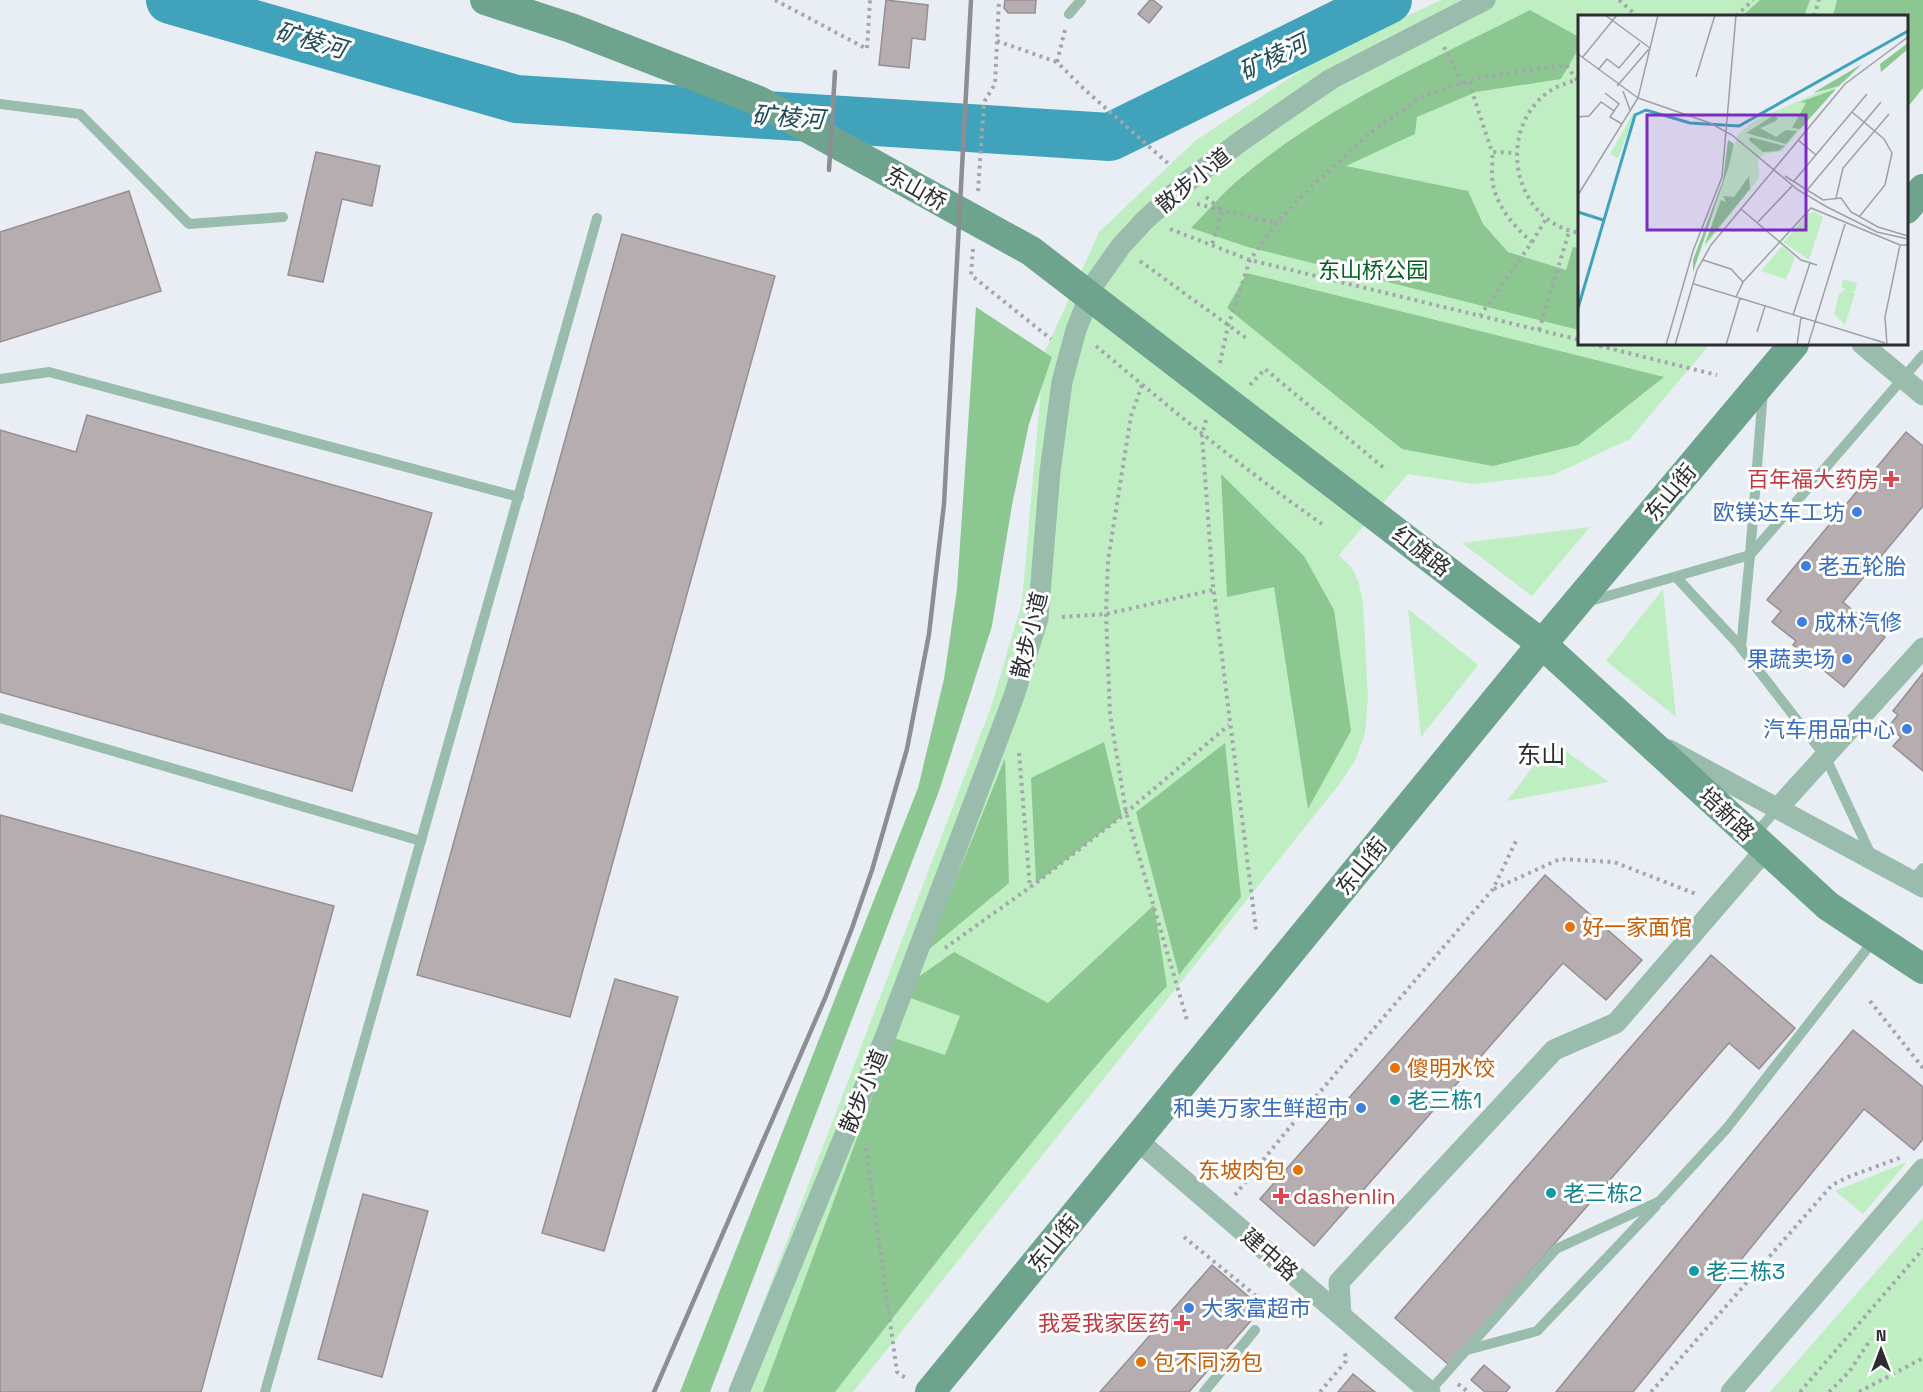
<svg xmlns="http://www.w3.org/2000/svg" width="1923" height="1392" viewBox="0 0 1923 1392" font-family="'Space Grotesk','Noto Sans SC',sans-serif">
	<rect width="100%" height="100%" fill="#e9eef5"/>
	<g fill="#c0eec3">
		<path d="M1441,0H1923V88L1907,108L1906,16H1580V344H1710L1630,439L1553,475L1474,484L1408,474L1339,555L1352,568L1359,583L1363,604L1368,698L1365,733L1355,761L1338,786L853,1392H729L991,707L1022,602L1044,354L1099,232L1195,141L1327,53Z"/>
		<path d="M1590,527L1532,596L1462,543Z"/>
		<path d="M1663,589L1676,717L1606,661Z"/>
		<path d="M1408,609L1478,665L1421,737Z"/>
		<path d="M1552,741L1609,782L1507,801Z"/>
		<path d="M1907,1162L1863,1214L1835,1191Z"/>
		<path d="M1923,1218V1392H1770Z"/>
	</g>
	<g fill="#8cc791">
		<path d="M1760,0H1810L1804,16H1742Z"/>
		<path d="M1837,0H1923V88L1907,108L1906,16H1833Z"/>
		<path d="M1530,10L1579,37V48L1561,79L1476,92L1417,117L1415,134L1346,166L1468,191L1483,224L1508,252L1566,270L1573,247L1579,248V330L1248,247L1191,228C1208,211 1224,191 1243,176C1328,105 1432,60 1530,10Z"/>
		<path d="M1247,273L1664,377L1578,445L1493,466L1402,449L1227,308Z"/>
		<path d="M976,307L1052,357L1029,424L1012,505L992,626L939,791L710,1392H680L918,788L944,679L957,589Z"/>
		<path d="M1221,474L1304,556L1334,610L1351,731L1308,809L1274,587L1227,597Z"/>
		<path d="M1104,742L1122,816L1036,883L1031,778Z"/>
		<path d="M1225,743L1241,897L1179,975L1136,812Z"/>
		<path d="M1005,758L1009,883L927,951Z"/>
		<path d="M1154,905L1167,986C1048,1115 943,1254 835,1392H763L894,1038L945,1055L960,1016L908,997L914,980L954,952L1048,1003Z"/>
	</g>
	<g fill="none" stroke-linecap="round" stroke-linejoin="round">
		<path stroke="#41a3bb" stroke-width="48" d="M170,0L516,99L1110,137L1388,0"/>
	</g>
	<g fill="#b5adb0" stroke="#968e91" stroke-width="1.5">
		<path d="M886,0L928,5L925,40L912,38L909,68L879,65Z"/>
		<path d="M1005,0H1036L1035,13H1008L1004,8Z"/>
		<path d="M1150,0H1153L1162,7L1149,23L1138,14Z"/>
		<path d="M316,152L380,166L372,206L342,199L323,282L288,275Z"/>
		<path d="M129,191L161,291L0,342V232Z"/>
		<path d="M622,234L775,276L570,1017L417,975Z"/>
		<path d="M87,415L432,513L352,791L0,692V430L76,452Z"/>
		<path d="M1906,432L1923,446V506L1843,602L1885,637L1844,687L1793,645L1796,641L1772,622L1781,611L1767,600Z"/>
		<path d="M1923,673V771L1893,746L1901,737L1888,727L1898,715L1893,711Z"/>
		<path d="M0,815L334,906L201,1392H0Z"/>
		<path d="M1545,875L1642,960L1606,1000L1563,963L1314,1246L1260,1199Z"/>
		<path d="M1711,955L1795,1028L1759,1069L1729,1043L1449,1365L1395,1318Z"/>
		<path d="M615,979L678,997L604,1251L542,1233Z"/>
		<path d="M1853,1030L1923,1087V1139L1914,1150L1864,1109L1633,1392H1556Z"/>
		<path d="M363,1194L428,1211L382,1377L318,1359Z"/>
		<path d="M1212,1265L1262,1308L1189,1392H1100Z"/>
		<path d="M1484,1365L1510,1387L1506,1392H1485L1471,1380Z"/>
		<path d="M1353,1374L1375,1392H1338Z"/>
	</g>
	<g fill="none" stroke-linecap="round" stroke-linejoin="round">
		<g stroke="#a3a7ac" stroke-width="4" stroke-dasharray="3 4.5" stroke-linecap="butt">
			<path d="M775,0L867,49L870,0"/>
			<path d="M1619,0L1637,16"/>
			<path d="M1736,16L1753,0"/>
			<path d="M1814,16L1819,0"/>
			<path d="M1065,30L1057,62L1083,88L1171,166"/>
			<path d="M997,41L1057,62"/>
			<path d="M1444,47L1463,84"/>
			<path d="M1580,79C1565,83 1550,88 1539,100C1497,143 1518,223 1580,233"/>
			<path d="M1469,82L1492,152"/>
			<path d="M978,191L984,102L995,84L999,0"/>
			<path d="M1206,197L1222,210L1212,245"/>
			<path d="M1197,204L1276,223"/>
			<path d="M1170,229L1250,260L1580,340"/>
			<path d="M1532,242L1546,219"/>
			<path d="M973,249L971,275L1051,339"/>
			<path d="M1140,261L1246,338"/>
			<path d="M1480,316L1532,242C1515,228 1498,208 1493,185C1491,175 1493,162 1492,152L1516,153"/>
			<path d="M1539,330L1569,232"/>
			<path d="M1592,344L1717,375"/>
			<path d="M1096,346C1170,408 1243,469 1322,524"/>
			<path d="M1220,363L1228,326L1250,260L1276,223L1315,183L1370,133L1423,96L1482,77L1566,65L1577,80"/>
			<path d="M1142,385L1131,416L1108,560L1106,614L1110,714L1126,812L1187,1020"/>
			<path d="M1250,385L1265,369L1384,468"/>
			<path d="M1206,420L1202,435L1213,585L1256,930"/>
			<path d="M1062,617L1106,614L1213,590"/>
			<path d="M1019,753L1030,888"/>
			<path d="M1494,889L1560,859L1614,862L1696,894"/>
			<path d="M945,948L1036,883L1122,816L1229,725"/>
			<path d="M1870,1001L1923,1068"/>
			<path d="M866,1148L897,1372L907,1379"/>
			<path d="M1235,1195L1285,1133L1493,889L1517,839"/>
			<path d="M1184,1237L1272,1309L1265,1318"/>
			<path d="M1458,1384L1468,1392"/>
			<path d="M1320,1392L1346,1361L1345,1352"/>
			<path d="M1651,1392L1832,1185L1848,1177L1902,1157"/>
			<path d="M1800,1392L1923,1249"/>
			<path d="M1829,1392L1849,1372L1871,1339"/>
			<path d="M1859,1392L1923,1358"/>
		</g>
		<g stroke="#99bcad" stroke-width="10">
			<path d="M1069,14L1081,0"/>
			<path d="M0,104L80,114L189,224L283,217"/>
			<path d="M0,379L49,372L519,497"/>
			<path d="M1676,577L1741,647"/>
			<path d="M1587,602L1750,555L1763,391"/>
			<path d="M0,718L421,841"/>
			<path d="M1755,834L1778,808"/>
			<path d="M1872,857L1825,756L1741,648L1750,555L1923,355"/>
			<path d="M1912,880L1923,868"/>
			<path d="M1467,1350L1537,1331L1656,1206"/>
			<path d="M265,1392L597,218"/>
			<path d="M1204,1392L1255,1330"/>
			<path d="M1429,1392L1556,1249L1660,1201L1727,1128L1874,940"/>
		</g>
		<g stroke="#99bcad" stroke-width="21">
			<path d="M1862,344L1923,395"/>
			<path d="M1669,750L1923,887"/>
			<path d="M1778,808L1923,648"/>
			<path d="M1137,1140L1430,1392"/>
			<path d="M1341,1315L1339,1282L1554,1050L1616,1023L1766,849"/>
			<path d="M739,1392L886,1035L1014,696L1038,618L1050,472L1062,382L1076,330L1094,284L1121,246L1145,220L1188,181L1241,141L1331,79L1485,0"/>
			<path d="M1731,1392L1923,1169"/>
		</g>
		<g stroke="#6ea38d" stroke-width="30">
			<path d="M485,0L571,28L759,101L1031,251L1542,644L1828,906L1923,969"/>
			<path d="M1906,209L1923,189"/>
			<path d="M930,1392L1542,644L1794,344"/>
		</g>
		<g stroke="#8b8e93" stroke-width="4.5">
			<path d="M829,170L835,72"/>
			<path d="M654,1392L826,996L852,928L872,870L907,749L929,634L944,504L971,0"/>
		</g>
	</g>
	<g fill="#e0444e" stroke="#fff" stroke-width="2">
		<path d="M1888 470h6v6h6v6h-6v6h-6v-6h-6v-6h6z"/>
		<path d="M1278 1187h6v6h6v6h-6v6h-6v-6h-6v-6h6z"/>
		<path d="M1179 1314h6v6h6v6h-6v6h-6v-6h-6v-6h6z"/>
	</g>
	<g fill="#3f7fe0" stroke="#fff" stroke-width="2">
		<circle cx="1857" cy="512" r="6"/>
		<circle cx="1806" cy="566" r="6"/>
		<circle cx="1802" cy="622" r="6"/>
		<circle cx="1847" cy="659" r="6"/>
		<circle cx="1907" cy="729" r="6"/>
		<circle cx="1361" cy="1108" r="6"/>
		<circle cx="1189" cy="1308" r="6"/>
	</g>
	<g fill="#e8710a" stroke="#fff" stroke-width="2">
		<circle cx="1570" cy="927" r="6"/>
		<circle cx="1395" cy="1068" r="6"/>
		<circle cx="1298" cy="1170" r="6"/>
		<circle cx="1141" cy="1362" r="6"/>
	</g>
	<g fill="#0f9aa8" stroke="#fff" stroke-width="2">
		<circle cx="1395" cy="1100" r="6"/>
		<circle cx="1551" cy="1193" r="6"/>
		<circle cx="1694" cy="1271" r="6"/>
	</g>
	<g text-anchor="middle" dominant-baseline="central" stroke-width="6" stroke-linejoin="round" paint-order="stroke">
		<g font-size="22" fill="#2b2d30" stroke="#fff">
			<text transform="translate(1193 180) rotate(-39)">散步小道</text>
			<text transform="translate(916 188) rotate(29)">东山桥</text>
			<text transform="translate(1670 492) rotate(-50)">东山街</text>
			<text transform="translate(1422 551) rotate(38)">红旗路</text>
			<text transform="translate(1029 635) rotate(-76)">散步小道</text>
			<text transform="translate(1727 814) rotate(43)">培新路</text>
			<text transform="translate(1361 866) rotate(-51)">东山街</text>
			<text transform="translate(863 1091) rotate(-67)">散步小道</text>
			<text transform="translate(1053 1243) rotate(-51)">东山街</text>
			<text transform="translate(1270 1254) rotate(41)">建中路</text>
		</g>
		<g font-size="22" fill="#01601f" stroke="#fff">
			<text x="1373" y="270">东山桥公园</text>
		</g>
		<g font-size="22" fill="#be3a42" stroke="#fff" text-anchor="end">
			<text x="1879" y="479">百年福大药房</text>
			<text x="1293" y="1196" text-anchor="start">dashenlin</text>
			<text x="1170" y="1323">我爱我家医药</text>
		</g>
		<g font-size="22" fill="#366cbe" stroke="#fff" text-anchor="end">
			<text x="1845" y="512">欧镁达车工坊</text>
			<text x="1818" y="566" text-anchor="start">老五轮胎</text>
			<text x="1814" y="622" text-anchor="start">成林汽修</text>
			<text x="1835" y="659">果蔬卖场</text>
			<text x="1895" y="729">汽车用品中心</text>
			<text x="1349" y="1108">和美万家生鲜超市</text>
			<text x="1201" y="1308" text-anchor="start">大家富超市</text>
		</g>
		<g font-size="22" fill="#c56008" stroke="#fff" text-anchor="start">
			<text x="1582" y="927">好一家面馆</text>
			<text x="1407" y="1068">傻明水饺</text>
			<text x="1286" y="1170" text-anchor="end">东坡肉包</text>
			<text x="1153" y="1362">包不同汤包</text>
		</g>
		<g font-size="22" fill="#0d838f" stroke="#fff" text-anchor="start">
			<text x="1407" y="1100">老三栋1</text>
			<text x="1563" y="1193">老三栋2</text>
			<text x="1706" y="1271">老三栋3</text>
		</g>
		<g font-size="24" font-style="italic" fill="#204b56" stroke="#fff">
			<text transform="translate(311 40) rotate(16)">矿棱河</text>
			<text transform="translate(1273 57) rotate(-26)">矿棱河</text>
			<text transform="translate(788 117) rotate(4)">矿棱河</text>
		</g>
		<g font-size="24" fill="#2b2d30" stroke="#fff">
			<text x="1541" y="754">东山</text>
		</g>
	</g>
	<g transform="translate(1578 15)">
		<rect width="330" height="330" fill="#e9eef5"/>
		<path d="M262,68L204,136L186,139L180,145L181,163L126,233L160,119L179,104ZM55,98L57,99L40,143L32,139ZM237,197L245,202L231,245L205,227L231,198ZM204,231L217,242L208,264L183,256ZM265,264L279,268L277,276H273L277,278L267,310L256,299L261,279L268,274L263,272Z" fill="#c0eec3"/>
		<path d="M330,28V34L303,57L302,49ZM284,49L261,71L235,78ZM258,74L222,114L214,113L228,88L222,87ZM196,100L200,103L198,106L182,113L198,122L208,115L219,116L208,129L168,118ZM172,122L207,131L200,136L185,137L171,125ZM150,125L156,129L151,151L115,257V245L145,165ZM171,161L172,174L127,229L143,185L148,187L145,181L156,182Z" fill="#8cc791"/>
		<path fill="none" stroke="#41a3bb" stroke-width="3" d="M0,197L25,205M0,293L57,100L68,95L112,108L161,111L330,16"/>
		<path fill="none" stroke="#9da1a6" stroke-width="1.5" d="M27,0L72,33M0,39L60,83M4,43L39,0M20,55L29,44L41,53L62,28M118,62L137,0M39,71L71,34M45,76L52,95M27,78L41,89L36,96M60,83L132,108L154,120L220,175L249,192L299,217L330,224M274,97L306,124L314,138L307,170L281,202M0,102L11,101L23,87L36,96L32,102L44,109M220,125L238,140M207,161L245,185L263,183L273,197L300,212L330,221M216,166L289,79M230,174L303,87M0,180L60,83L80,0M258,183L265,153L311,99M163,194L223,245L239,250M180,207L214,171M125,245L153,254L165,267M116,269L307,328M158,282L165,267L233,193L322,230M215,300L232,248M179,317L187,291M88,330L115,236L144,162L158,0M97,330L119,255L133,230L267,69L330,22M148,330L162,283M219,330L223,302M230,330L267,209M309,330L307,302L322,230H330"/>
		<path fill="#7b2cbf" fill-opacity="0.15" stroke="#7b2cbf" stroke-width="3" d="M69,100H228V215H69Z"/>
		<rect width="330" height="330" fill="none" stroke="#2b2d30" stroke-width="3"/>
	</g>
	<g transform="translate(1881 1350)" stroke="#ffffff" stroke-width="4.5" paint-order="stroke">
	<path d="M0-4.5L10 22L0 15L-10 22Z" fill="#2b2d30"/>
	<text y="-9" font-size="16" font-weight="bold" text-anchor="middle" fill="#2b2d30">N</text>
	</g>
</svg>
